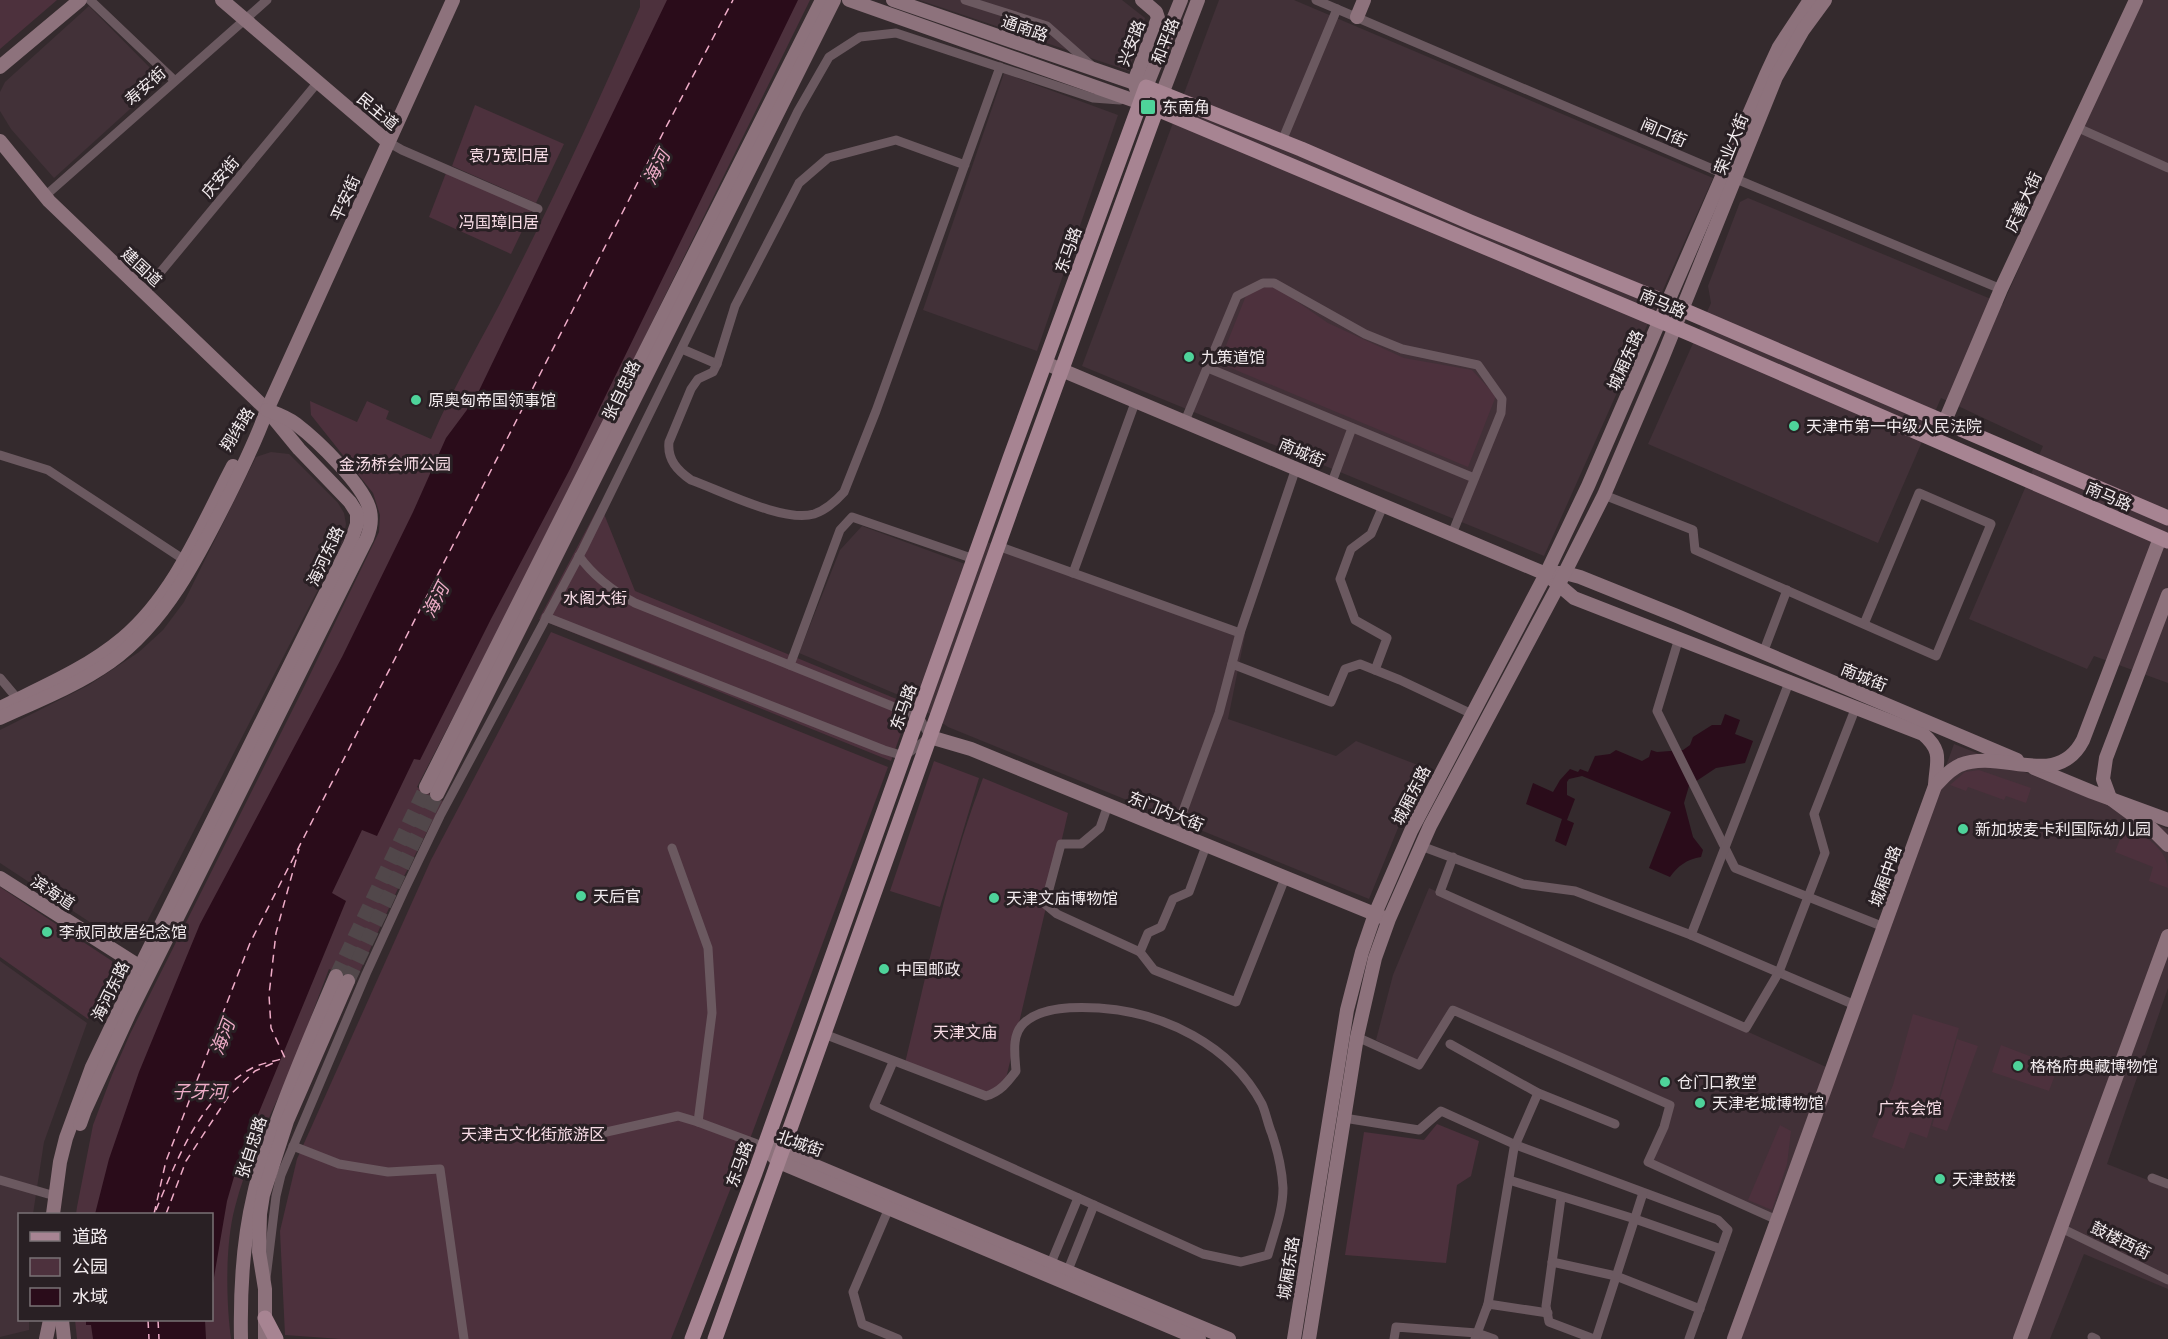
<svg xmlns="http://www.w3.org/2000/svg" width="2168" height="1339" viewBox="0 0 2168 1339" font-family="'Golos Text','Noto Sans SC',sans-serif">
	<rect width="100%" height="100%" fill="#342a2d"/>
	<g fill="#423138">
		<path d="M919,0H1122L1145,18L1129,71Z"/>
		<path d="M1219,0H1294L1713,178L1544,556L1082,366Z"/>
		<path d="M2139,0H2168V683L2094,656L2087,669L1969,619L2043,446L1941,398L1878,543L1648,444L1711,303L1708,286L1740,202L1748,198L2003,304Z"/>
		<path d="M89,6L162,80L54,178L11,129L0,111V92L5,82Z"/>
		<path d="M1004,73L1118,115L1037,351L923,310Z"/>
		<path d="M271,452L289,454L338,503L344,513L346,524L343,541L137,941L120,942L0,863V730L89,685L139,652L163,630L184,602L256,457Z"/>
		<path d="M862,526L976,568L987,542L1245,635L1228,719L1336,756L1356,741L1423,767L1369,899L948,727L908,699L799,653L840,550Z"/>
		<path d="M1954,744L2168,829V988L2107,1164L2168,1188V1289L2084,1254L2050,1339H1726L1772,1216L1648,1161L1671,1101L1452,1005L1418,1061L1376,1040L1393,975L1429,888L1835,1071Z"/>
		<path d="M0,961L87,1023L44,1142L33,1214H20V1320H29V1330L0,1337Z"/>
	</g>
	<g fill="#4d313d">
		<path d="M0,0H57L0,49Z"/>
		<path d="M640,0H810L552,526L417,787L443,801L401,882L356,980L329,969C316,1003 304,1037 290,1071C271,1116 247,1159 235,1207C225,1244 226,1301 231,1339H77L75,1320H212V1214H76L77,1207L93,1125L112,1075L130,1034L304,687L379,532L380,515L373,493L311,415L310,401L357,422L367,401L389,411L386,419L431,439C455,383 487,331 514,276C559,188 600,98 640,7Z"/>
		<path d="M475,105L564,144L536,203L452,166Z"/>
		<path d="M446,173L532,210L511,254L429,217Z"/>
		<path d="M1273,285L1328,323L1404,358L1472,370L1496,396L1468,467L1219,363L1247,293Z"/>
		<path d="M600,504L635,591L911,705L891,761L539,619Z"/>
		<path d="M551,632L888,767L747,1147L671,1339H341L285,1335L280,1231L297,1159L431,860Z"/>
		<path d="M934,761L979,778L940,907L890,891Z"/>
		<path d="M1979,770L2031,788L2026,803L2006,796L2004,800L1968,787L1966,791L1950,785L1965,772Z"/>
		<path d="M983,778L1068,813L1005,1083L984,1093L905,1063C928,968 948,870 983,778Z"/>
		<path d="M2125,826C2140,832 2163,846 2167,864C2168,871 2168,880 2168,888L2149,881L2153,867L2115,852Z"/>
		<path d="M0,887L112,961L116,973L88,1019L0,957Z"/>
		<path d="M1913,1014L1959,1028L1927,1138L1910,1132L1904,1149L1872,1137L1893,1085Z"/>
		<path d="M1957,1039L1978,1046L1947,1131L1932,1126Z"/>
		<path d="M2001,1045L2058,1067L2049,1091L1992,1072Z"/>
		<path d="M1437,1124L1479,1141L1471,1176L1457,1185L1446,1263L1345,1255L1364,1132L1424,1140Z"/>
		<path d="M1780,1125L1791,1131L1787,1164L1772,1210L1748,1200Z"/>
	</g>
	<g fill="#2a0c1a">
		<path d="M667,0H798L570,469L491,619L420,760L414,759L377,836L362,830L332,893L346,901L238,1163L227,1201L212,1289V1214H95L109,1159L139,1072L200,924L342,657L413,512L446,438L475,399Z"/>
		<path d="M1725,714L1740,720L1735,734L1753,741L1745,763L1716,768L1689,786L1684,803L1693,837L1703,850L1701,857C1687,859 1678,866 1670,877L1649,868L1671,812L1582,776L1569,779L1567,782V795L1575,799L1567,820L1574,823L1566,846L1555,841L1562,819L1526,804L1533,783L1553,792L1560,780L1570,769L1578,772L1580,769L1588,772L1595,756L1610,754L1616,750L1642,761L1649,757L1651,750L1657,752L1683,750L1690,745L1693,737L1712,725H1721Z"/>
		<path d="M86,1320H205L206,1339H93L91,1325H86Z"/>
	</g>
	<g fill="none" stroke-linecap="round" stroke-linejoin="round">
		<g stroke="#efadc8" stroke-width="1.5" stroke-dasharray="8 6" stroke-linecap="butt">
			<path d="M156,1210C177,1159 202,1094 254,1067C263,1063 275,1061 285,1058L271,1028L269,995L276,933L299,849"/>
			<path d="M154,1214L166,1161L250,943L664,131L733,0"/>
			<path d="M166,1214L186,1161L228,1097L255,1071L278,1061"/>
			<path d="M148,1320L149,1339"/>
			<path d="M158,1320L159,1339"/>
		</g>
		<g stroke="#51474a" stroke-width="14" stroke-dasharray="14 7" stroke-linecap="butt">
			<path d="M336,976L426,787"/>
			<path d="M348,981L437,794"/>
		</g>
		<g stroke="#6b5960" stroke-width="9">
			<path d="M90,0L174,80"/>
			<path d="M965,0L1047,26L1091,65"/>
			<path d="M1316,0L1724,174L2001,289"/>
			<path d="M2076,127L2168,168"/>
			<path d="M1282,141L1337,9"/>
			<path d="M388,142L402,150L538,209"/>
			<path d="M965,165L896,140L828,158L799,183L735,306L717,364L713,372L698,379L691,389L669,442C667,460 678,471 691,480C722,491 784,523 814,514C826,510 836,501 844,492L876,411L1000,67"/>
			<path d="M45,196L267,0"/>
			<path d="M144,292L318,82"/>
			<path d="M682,349L717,364"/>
			<path d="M1208,368L1474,478"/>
			<path d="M1185,421L1237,296L1263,283H1274L1365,334L1402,349L1478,365L1502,399L1501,413L1452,534"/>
			<path d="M0,455L48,470L189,563"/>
			<path d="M1332,482L1352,428"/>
			<path d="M1604,495L1693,530L1695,550L1936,656L1991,524L1919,493L1864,624"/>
			<path d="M998,546L1240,633"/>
			<path d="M1073,573L1136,400"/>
			<path d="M546,617L884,750L904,756L930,737L919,717L635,603C613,591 594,577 579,556"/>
			<path d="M1679,638L1657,711L1735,868L1884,927"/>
			<path d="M1763,653L1787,590"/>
			<path d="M1232,664L1331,702L1345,669L1360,664L1400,680L1472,714"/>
			<path d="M790,665L840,530L852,517L974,559"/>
			<path d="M1375,670L1387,638L1355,620L1340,579L1351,549L1371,534L1383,506"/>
			<path d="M0,678L21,703"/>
			<path d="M1108,805L1100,828L1081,844H1061L1045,904L1057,914L1140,952L1154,970L1236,1002L1285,878"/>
			<path d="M1175,833L1219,713L1240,633L1296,468"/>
			<path d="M1421,846L1523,884L1575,891L1691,935L1855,1005"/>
			<path d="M672,848L708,948L712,1013L698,1122L765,1147"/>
			<path d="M1453,857L1440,892L1746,1028L1779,972L1825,853L1814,814L1856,707"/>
			<path d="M1691,935L1790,680"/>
			<path d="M1140,952L1148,933L1161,927L1173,899L1189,892L1206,846"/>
			<path d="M824,1034L986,1096C1000,1092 1008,1082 1016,1071C1015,1055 1011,1035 1024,1023C1042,1006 1076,1007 1099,1008C1163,1012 1231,1045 1262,1104C1266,1113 1268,1125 1272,1134C1278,1152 1282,1169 1283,1188C1283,1211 1274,1233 1268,1255L1241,1262L1203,1254L874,1106L893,1062"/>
			<path d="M1357,1037L1419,1065L1453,1010L1670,1105L1664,1127L1648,1162L1777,1220"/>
			<path d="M1450,1044L1538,1093L1615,1124"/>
			<path d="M1344,1118L1419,1130L1441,1111L1516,1145L1718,1220L1728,1230L1689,1339"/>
			<path d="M584,1137L678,1116L698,1122"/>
			<path d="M293,1146L339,1164L388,1172L440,1169L464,1339"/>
			<path d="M2152,1178L2168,1184"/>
			<path d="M0,1180L55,1196"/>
			<path d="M1509,1180L1635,1219L1721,1249"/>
			<path d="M1561,1198L1546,1306L1549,1322L1594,1339"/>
			<path d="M889,1208L853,1292L862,1324L898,1339"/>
			<path d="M2061,1228L2168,1280"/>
			<path d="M1552,1262L1616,1276L1700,1309"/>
			<path d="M1051,1263L1078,1198"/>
			<path d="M1068,1270L1094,1205"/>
			<path d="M266,1278L276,1196L281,1175L366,974L404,891L440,816L583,549L798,111L829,57L860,37L896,33L1093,98L1120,100"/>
			<path d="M1487,1308L1488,1304L1548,1313"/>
			<path d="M2092,1337L2096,1339"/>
			<path d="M1394,1339L1396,1327L1477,1333L1494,1339"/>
			<path d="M1475,1339L1488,1304L1514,1148L1538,1093"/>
			<path d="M1596,1339L1643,1193"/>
		</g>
		<g stroke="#8d727c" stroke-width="14">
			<path d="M222,0L388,142"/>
			<path d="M849,0L1141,103"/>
			<path d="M893,0L1146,87L1181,0"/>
			<path d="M1357,17L1364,0"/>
			<path d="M0,67L80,0"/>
			<path d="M1137,91L1134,82L1158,18L1156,12L1142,0"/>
			<path d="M1162,94L1198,0"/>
			<path d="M0,141L49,201L267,410L299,449L350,502L357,513V524L350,544L140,967L92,1067L66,1138L60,1162L53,1214"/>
			<path d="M1045,363L1546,574L1574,598L1923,734C1944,752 1936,762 1935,786"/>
			<path d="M1945,421L2001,289L2136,0"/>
			<path d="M1557,573H1565L1580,577L1677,616L2017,760"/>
			<path d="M2168,595L2106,758L2103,779L2110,798L2152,829L2168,845"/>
			<path d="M0,708C42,687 86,669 123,638C175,594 202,525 233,466"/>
			<path d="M0,718C37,701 76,686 110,662C165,623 198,557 228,497C242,469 256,440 267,410L453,0"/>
			<path d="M930,737L971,749L1382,917"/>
			<path d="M2034,768L2092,792L2168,820"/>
			<path d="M426,787L822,0"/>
			<path d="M437,794L834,0"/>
			<path d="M0,878L145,970"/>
			<path d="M80,1124L85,1110L130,1012L367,538C370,530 372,520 370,511C365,486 317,440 296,424C287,417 278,414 267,410"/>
			<path d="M765,1147L782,1152L1229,1339"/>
			<path d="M772,1155L779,1162L1199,1339"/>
			<path d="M62,1320L64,1339"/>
			<path d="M46,1339L50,1320"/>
			<path d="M241,1339C240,1291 243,1240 254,1194C259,1170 268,1147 276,1124C294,1074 315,1025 336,976"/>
			<path d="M265,1339V1289L259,1252L260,1214L263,1195L287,1121L348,981"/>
			<path d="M1294,1339L1347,1010L1362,952L1375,914L1411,831L1546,574L1588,486L1766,75L1779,47L1810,0"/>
			<path d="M1309,1339L1357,1037L1375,958L1389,919L1430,826L1558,586L1604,495L1662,359L1776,77L1803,30L1825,0"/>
			<path d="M1734,1339L1935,786C1943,778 1949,770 1960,765C2001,748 2057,791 2083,740L2160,538"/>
			<path d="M2020,1339L2168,936"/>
		</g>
		<g stroke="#a78492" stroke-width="15">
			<path d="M1150,106L1691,334L2168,541"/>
			<path d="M265,1318L276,1339"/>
			<path d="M692,1339L755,1173L1010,458L1146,87L1301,149L1470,222L1646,294L2168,518"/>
			<path d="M715,1339L1015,498L1162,94"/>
		</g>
	</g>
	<g fill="#4ed39a" stroke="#292024" stroke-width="2">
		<rect x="1140" y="99" width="16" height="16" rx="3"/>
		<circle cx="1189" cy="357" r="6"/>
		<circle cx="416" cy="400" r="6"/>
		<circle cx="1794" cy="426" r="6"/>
		<circle cx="1963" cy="829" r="6"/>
		<circle cx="581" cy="896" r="6"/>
		<circle cx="994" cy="898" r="6"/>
		<circle cx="47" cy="932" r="6"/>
		<circle cx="884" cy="969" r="6"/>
		<circle cx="2018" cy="1066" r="6"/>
		<circle cx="1665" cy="1082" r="6"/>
		<circle cx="1700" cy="1103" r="6"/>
		<circle cx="1940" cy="1179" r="6"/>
	</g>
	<g text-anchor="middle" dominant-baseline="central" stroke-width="6" stroke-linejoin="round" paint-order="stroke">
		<g font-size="16" fill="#f3ecef" stroke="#292024">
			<text transform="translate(1025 28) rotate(19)">通南路</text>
			<text transform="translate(1165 41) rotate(-69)">和平路</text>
			<text transform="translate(1131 43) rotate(-69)">兴安路</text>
			<text transform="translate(145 86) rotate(-42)">寿安街</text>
			<text transform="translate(378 111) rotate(40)">民主道</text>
			<text transform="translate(1664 132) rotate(23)">闸口街</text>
			<text transform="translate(1731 144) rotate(-68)">荣业大街</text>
			<text transform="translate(220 177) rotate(-50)">庆安街</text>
			<text transform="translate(345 198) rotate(-66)">平安街</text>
			<text transform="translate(2023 202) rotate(-65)">庆善大街</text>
			<text transform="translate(1068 250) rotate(-70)">东马路</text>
			<text transform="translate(142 267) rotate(43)">建国道</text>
			<text transform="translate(1663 303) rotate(23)">南马路</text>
			<text transform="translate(1625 360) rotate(-66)">城厢东路</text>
			<text transform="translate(621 390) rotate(-64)">张自忠路</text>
			<text transform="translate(237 429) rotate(-58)">翔纬路</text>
			<text transform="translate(1302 452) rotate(23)">南城街</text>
			<text transform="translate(2109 496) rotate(23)">南马路</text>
			<text transform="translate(325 556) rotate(-65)">海河东路</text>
			<text transform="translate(1864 677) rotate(22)">南城街</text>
			<text transform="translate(903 707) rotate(-70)">东马路</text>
			<text transform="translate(1411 795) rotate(-63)">城厢东路</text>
			<text transform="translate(1166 811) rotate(22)">东门内大街</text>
			<text transform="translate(1885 876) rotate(-70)">城厢中路</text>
			<text transform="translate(53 892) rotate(33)">滨海道</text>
			<text transform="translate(110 991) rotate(-64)">海河东路</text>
			<text transform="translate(800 1143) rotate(20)">北城街</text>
			<text transform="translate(251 1147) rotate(-72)">张自忠路</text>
			<text transform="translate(739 1164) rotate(-70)">东马路</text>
			<text transform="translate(2121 1240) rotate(26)">鼓楼西街</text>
			<text transform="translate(1288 1268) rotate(-81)">城厢东路</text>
		</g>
		<g font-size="16" fill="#f3ecef" stroke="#292024" text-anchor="start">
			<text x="1162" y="107">东南角</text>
			<text x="1201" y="357">九策道馆</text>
			<text x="428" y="400">原奥匈帝国领事馆</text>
			<text x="1806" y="426">天津市第一中级人民法院</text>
			<text x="1975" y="829">新加坡麦卡利国际幼儿园</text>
			<text x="593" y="896">天后官</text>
			<text x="1006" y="898">天津文庙博物馆</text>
			<text x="59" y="932">李叔同故居纪念馆</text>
			<text x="896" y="969">中国邮政</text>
			<text x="2030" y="1066">格格府典藏博物馆</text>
			<text x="1677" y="1082">仓门口教堂</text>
			<text x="1712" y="1103">天津老城博物馆</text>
			<text x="1952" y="1179">天津鼓楼</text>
		</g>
		<g font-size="16" fill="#f8dce6" stroke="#292024">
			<text x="509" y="155">袁乃宽旧居</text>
			<text x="499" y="222">冯国璋旧居</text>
			<text x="395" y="464">金汤桥会师公园</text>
			<text x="595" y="598">水阁大街</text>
			<text x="965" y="1032">天津文庙</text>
			<text x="1910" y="1108">广东会馆</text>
			<text x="533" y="1134">天津古文化街旅游区</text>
		</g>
		<g font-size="18" font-style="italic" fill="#efadc8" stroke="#292024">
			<text transform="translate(656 167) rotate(-63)">海河</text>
			<text transform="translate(435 600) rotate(-63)">海河</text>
			<text transform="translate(222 1037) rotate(-69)">海河</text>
			<text x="199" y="1091">子牙河</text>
		</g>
	</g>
	<rect x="18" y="1213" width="195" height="108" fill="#292024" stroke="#7a7275" stroke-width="1.5"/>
	<rect x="30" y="1232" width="30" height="9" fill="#a78492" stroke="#7a7275" stroke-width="1.5"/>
	<text x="72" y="1243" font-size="18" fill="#f3ecef">道路</text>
	<rect x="30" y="1258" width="30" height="18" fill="#4d313d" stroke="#7a7275" stroke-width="1.5"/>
	<text x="72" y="1273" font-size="18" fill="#f3ecef">公园</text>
	<rect x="30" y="1288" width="30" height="18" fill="#2a0c1a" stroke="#7a7275" stroke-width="1.5"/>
	<text x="72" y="1303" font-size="18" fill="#f3ecef">水域</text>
</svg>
